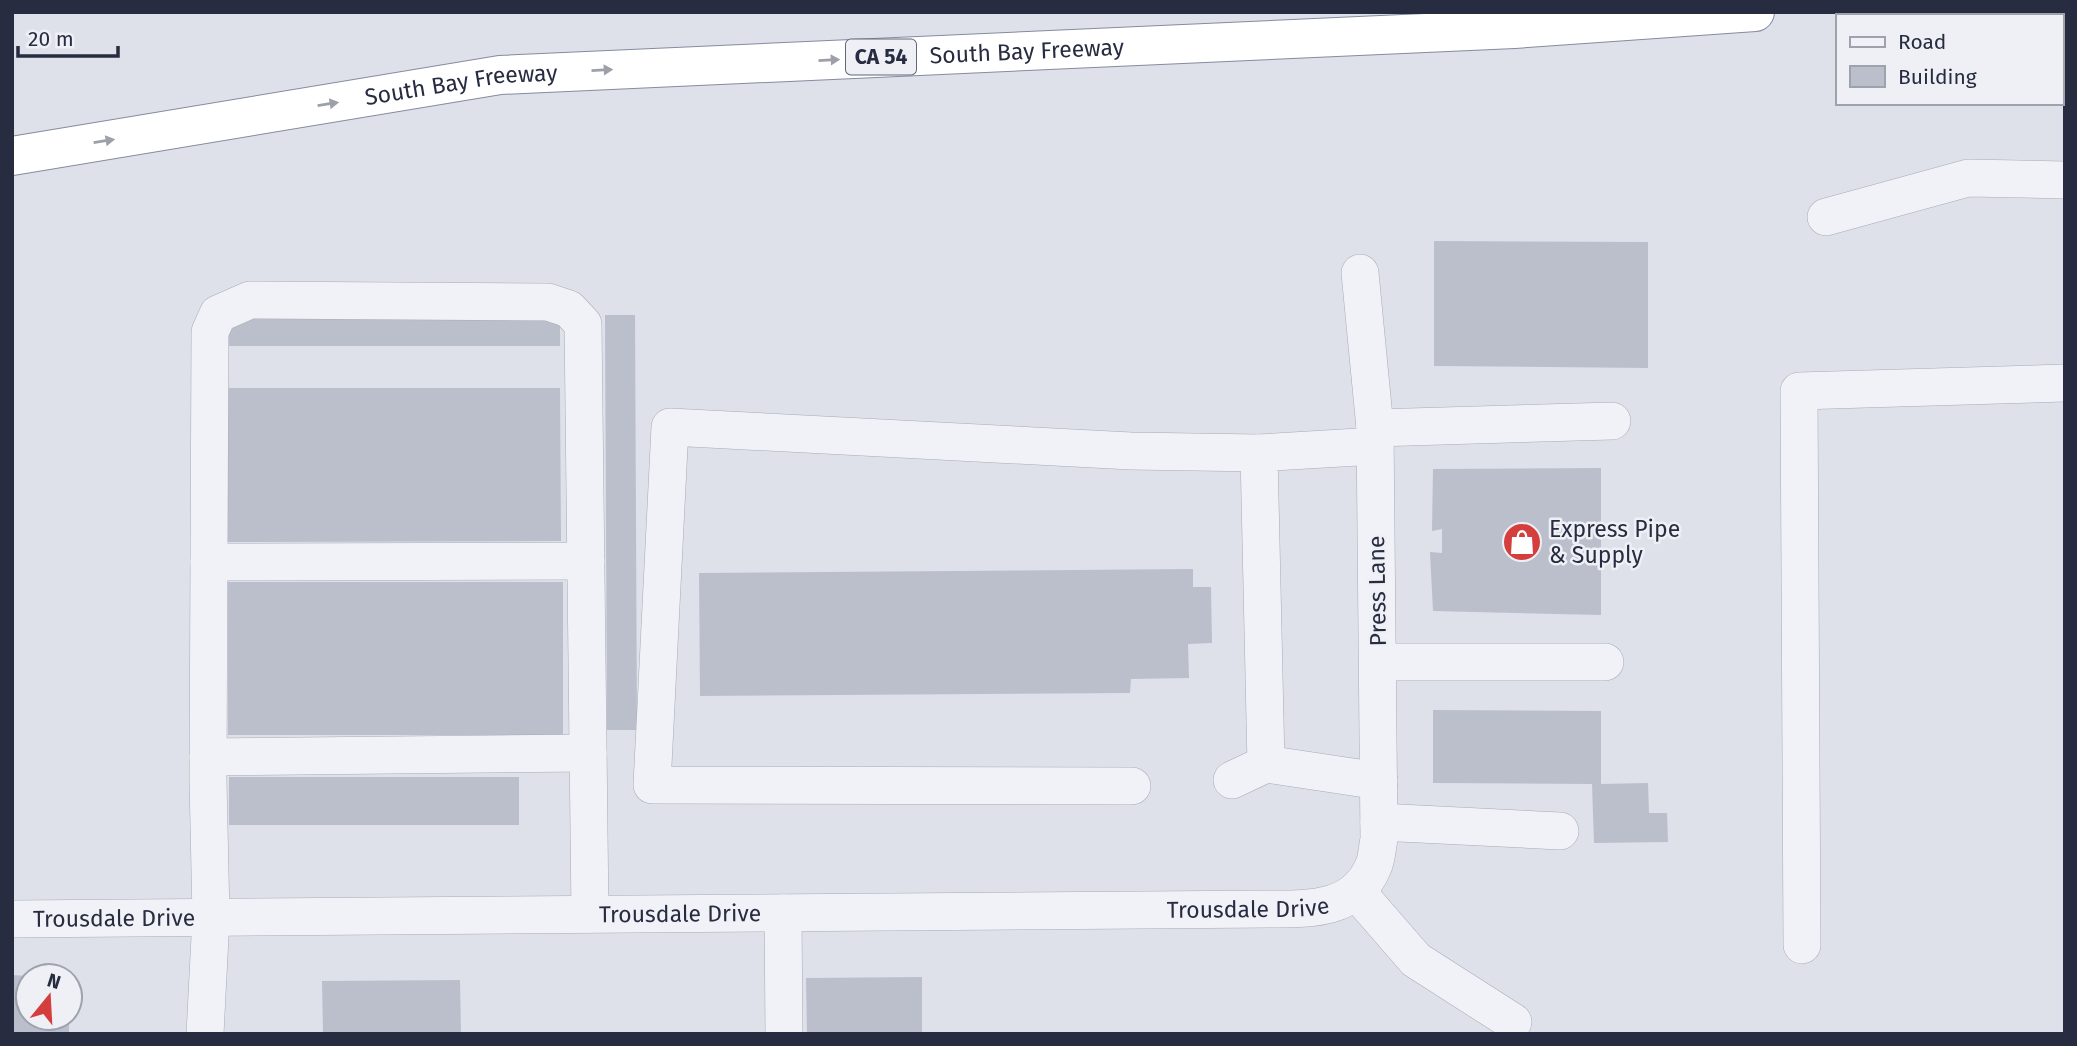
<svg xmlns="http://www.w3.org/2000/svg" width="2077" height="1046" viewBox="0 0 2077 1046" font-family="'Fira Sans',sans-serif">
	<rect width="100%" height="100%" fill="#dee1e9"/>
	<g fill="#bbbfcc">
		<path d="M1434,241L1648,242V368L1434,366Z"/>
		<path d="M227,315L560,316V346H227Z"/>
		<path d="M605,315H635L637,730H607Z"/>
		<path d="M227,388H560L561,541L227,542Z"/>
		<path d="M1601,468V615L1433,611L1430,552L1442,553V529L1432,531L1433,469Z"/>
		<path d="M1193,569V587H1211L1212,643L1188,644L1189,678L1131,679L1130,693L700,696L699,573Z"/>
		<rect x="228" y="582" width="335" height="153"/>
		<path d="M1433,710L1601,711V784L1648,783L1649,813H1667L1668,842L1594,843L1592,784L1433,783Z"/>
		<rect x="229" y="777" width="290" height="48"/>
		<path d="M12,975L28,976V1018H69V1034H12Z"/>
		<path d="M922,977V1034H807L806,978Z"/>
		<path d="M460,980L461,1034H323L322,981Z"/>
	</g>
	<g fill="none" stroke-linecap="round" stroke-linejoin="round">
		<defs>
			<g id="minor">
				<path d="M1826,217L1968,178L2065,180"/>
				<path d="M1375,428L1612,421"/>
				<path d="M209,562L586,561"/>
				<path d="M1378,662H1605"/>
				<path d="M208,757L588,753"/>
				<path d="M1266,764L1259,453L1375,446"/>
				<path d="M1232,780L1266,764L1379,781"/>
				<path d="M1132,786L652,785L670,427L1131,451L1259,453"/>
				<path d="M1379,822L1560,831"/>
				<path d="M1356,891L1416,960L1513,1022"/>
				<path d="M783,913L784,1034"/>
				<path id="s1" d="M12,919L1271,909C1311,909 1355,910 1373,867C1377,859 1377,848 1379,839L1375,428L1360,273"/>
				<path d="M1802,945L1799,391L2065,383"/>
				<path d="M205,1034L211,917L208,780L210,332L218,314L250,300L548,302L569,309L583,324L590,914"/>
			</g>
			<g id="highway">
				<path id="s2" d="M12,156L500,75L1514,29L1755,12"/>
			</g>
		</defs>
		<use href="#minor" stroke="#a7abb6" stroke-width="38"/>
		<use href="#highway" stroke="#858ba0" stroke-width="40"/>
		<use href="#minor" stroke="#f1f2f7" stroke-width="37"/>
		<use href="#highway" stroke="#fff" stroke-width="38"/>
	</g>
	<defs><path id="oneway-solid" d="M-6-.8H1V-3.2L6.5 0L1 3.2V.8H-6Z" transform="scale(1.75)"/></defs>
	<g fill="#9ea0a9">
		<use href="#oneway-solid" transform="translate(829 60) rotate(-3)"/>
		<use href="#oneway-solid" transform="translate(602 70) rotate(-3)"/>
		<use href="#oneway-solid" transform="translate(328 104) rotate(-9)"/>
		<use href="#oneway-solid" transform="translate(104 141) rotate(-9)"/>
	</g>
	<defs>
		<symbol id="shop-disc" viewBox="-11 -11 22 22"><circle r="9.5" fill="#d43e3d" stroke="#eef0f6"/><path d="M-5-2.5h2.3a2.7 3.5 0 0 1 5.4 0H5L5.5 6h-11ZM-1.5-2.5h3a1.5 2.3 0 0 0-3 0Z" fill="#fff"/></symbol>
	</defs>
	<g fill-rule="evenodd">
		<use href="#shop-disc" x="1500" y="520" width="44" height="44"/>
	</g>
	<g text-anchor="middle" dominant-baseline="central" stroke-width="5" stroke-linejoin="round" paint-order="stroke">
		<rect fill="#eef0f6" stroke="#636777" stroke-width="2" x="846" y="39.5" width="70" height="35" rx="5"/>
		<g font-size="21" font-weight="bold" fill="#272c40">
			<text x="881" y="57">CA 54</text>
		</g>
		<g font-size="23" fill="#272c40" stroke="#eef0f6">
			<text stroke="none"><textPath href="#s2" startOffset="1022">South Bay Freeway</textPath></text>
			<text stroke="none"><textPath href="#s2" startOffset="455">South Bay Freeway</textPath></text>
			<text transform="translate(1377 591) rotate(-91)">Press Lane</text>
			<text stroke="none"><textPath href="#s1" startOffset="1236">Trousdale Drive</textPath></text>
			<text stroke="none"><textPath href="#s1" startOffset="668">Trousdale Drive</textPath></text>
			<text stroke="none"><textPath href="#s1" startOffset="102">Trousdale Drive</textPath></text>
		</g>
		<g font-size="23" fill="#272c40" stroke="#eef0f6" text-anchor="start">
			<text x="1549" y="529">Express Pipe<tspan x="1549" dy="26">&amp; Supply</tspan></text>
		</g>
	</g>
	<rect width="2077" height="1046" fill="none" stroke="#272c40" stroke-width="28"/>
	<rect x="1836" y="14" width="228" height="91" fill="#eef0f6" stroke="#9ea2ad" stroke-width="2"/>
	<rect x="1850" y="37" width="35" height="10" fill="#f1f2f7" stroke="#9ea2ad" stroke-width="2"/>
	<text x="1898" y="49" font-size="21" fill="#272c40">Road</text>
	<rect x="1850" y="66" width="35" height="21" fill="#bbbfcc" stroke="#9ea2ad" stroke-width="2"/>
	<text x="1898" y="84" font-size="21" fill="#272c40">Building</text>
	<g transform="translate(49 997) rotate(18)"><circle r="33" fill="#eef0f6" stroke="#9ea2ad" stroke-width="2"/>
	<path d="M0-5L12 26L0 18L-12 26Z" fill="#d43e3d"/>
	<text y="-10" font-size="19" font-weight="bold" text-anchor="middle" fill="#272c40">N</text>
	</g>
	<path d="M18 46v10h100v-10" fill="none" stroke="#272c40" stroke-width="3.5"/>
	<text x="28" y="46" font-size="21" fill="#272c40" stroke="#eef0f6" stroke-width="5" paint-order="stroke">20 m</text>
</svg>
